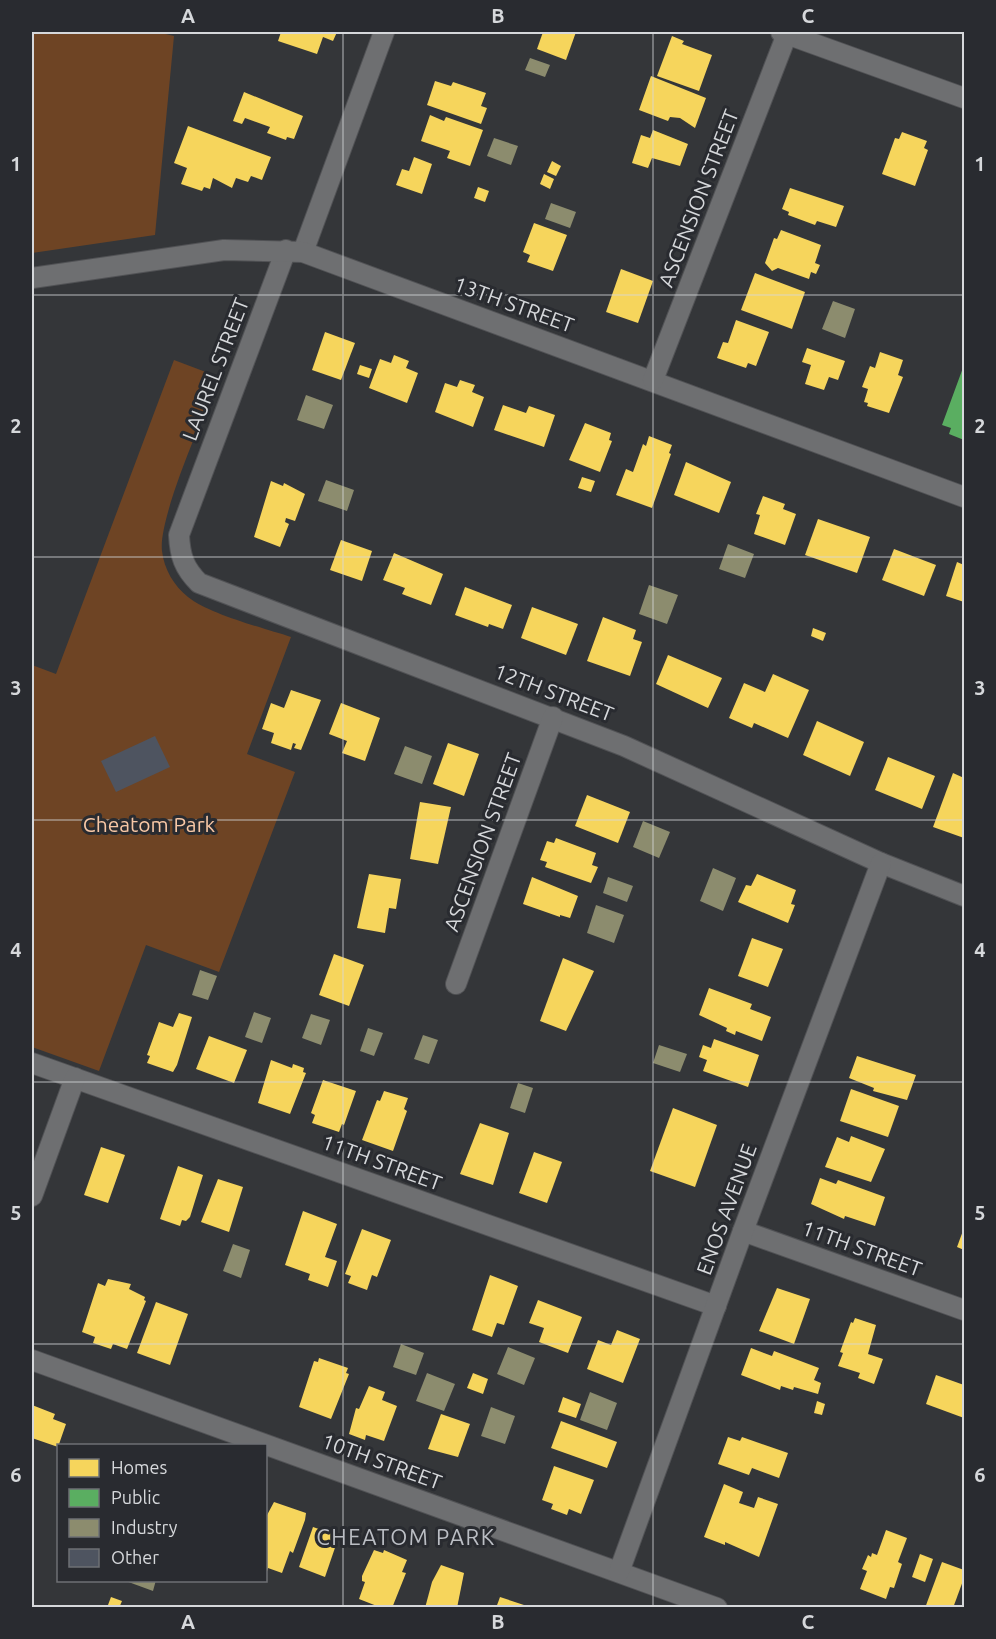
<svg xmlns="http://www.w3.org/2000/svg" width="996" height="1639" viewBox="0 0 996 1639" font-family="Ubuntu,sans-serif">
	<rect width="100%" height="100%" fill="#343639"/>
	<g fill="#6e4424">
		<path d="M32,32H157L174,36L155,235L32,253Z"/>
		<path d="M174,360L219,377C205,414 158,517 162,551C164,569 174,586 188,597C209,614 263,628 291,637L247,754L295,772L219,972L146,945L99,1071L32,1047V665L56,674Z"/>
	</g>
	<g fill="#f6d55c">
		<path d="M281,32H337L333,41L323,37L317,54L278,41Z"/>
		<path d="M543,32H576L566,60L537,49Z"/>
		<path d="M672,36L684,41L682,44L712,55L699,91L657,76Z"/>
		<path d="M651,76L706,98L695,128L680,118L670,117L668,121L639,110Z"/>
		<path d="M435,81L451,86L453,82L486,93L481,106L487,108L481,124L427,105Z"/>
		<path d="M244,92L303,116L294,139L287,137L286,140L267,133L270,127L245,118L242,124L233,121Z"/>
		<path d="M430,115L444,121L446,117L483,130L470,166L447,158L450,151L421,141Z"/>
		<path d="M188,126L271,157L262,180L251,176L248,182L236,178L232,188L213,178L210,189L204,187L202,191L181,184L187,168L174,163Z"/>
		<path d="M653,130L688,144L680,166L652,158L648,168L632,163L641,135L650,138Z"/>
		<path d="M902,132L927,141L924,148L928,150L915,186L882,174L895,138L899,139Z"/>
		<path d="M414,157L432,164L422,194L396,185L402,169L409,171Z"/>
		<path d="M552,161L561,166L556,176L547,172Z"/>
		<path d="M544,174L554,179L550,189L540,184Z"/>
		<path d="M478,187L489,191L485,202L474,198Z"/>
		<path d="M790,188L844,206L836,227L817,221L815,225L788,215L789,212L782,209Z"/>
		<path d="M534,223L567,235L553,271L527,262L530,255L523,252Z"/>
		<path d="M781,230L821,245L815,263L820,265L816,274L811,272L809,279L778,268L772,271L765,263L774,238L777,239Z"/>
		<path d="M621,269L653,281L638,323L606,312Z"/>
		<path d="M755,273L805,292L792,329L741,310Z"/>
		<path d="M736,320L769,332L756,366L748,363L746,368L717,358L723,342L728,343Z"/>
		<path d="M325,332L355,343L341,380L312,370Z"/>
		<path d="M807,348L845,361L838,380L829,377L824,390L805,384L811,365L802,362Z"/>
		<path d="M880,352L903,360L898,375L903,377L889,413L867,406L868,403L864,402L868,389L862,387L870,366L875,368Z"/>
		<path d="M394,355L409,361L406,368L418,373L407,403L369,388L380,359L391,363Z"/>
		<path d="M360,365L372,369L369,378L357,374Z"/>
		<path d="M460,380L475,385L472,392L484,397L473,427L435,412L445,383L457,387Z"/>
		<path d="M503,405L526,413L529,406L555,415L544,447L494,430Z"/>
		<path d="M585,423L611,433L609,440L612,441L600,472L569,460Z"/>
		<path d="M649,436L672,445L669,453L671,454L652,508L616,495L626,469L633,472L643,444L646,446Z"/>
		<path d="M686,462L731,482L719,513L674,495Z"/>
		<path d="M582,477L595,481L591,492L578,488Z"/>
		<path d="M271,481L283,486L284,483L305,494L295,521L286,518L285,522L289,524L280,547L254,537Z"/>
		<path d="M763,496L785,504L783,509L796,514L785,545L754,534L760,515L756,514Z"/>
		<path d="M818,519L870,537L857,573L805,555Z"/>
		<path d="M341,540L372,551L362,581L330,570Z"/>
		<path d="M894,549L936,565L924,596L882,580Z"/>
		<path d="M394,553L443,574L431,605L402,594L405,588L383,580Z"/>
		<path d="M957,562L964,565V602L946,596Z"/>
		<path d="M465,587L512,605L503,629L489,624L488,627L455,615Z"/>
		<path d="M532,607L578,624L566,655L521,638Z"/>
		<path d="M603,617L636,630L633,639L642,642L630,676L587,661Z"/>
		<path d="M813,628L826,633L823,641L811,636Z"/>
		<path d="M668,655L722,678L708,708L656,684Z"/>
		<path d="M773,674L809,690L788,738L754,723L752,728L729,718L744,683L765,692Z"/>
		<path d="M291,690L321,700L301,750L294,748L296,744L293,743L291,750L271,743L274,733L262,729L271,703L284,708Z"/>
		<path d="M341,703L380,718L365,761L342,753L347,741L329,734Z"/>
		<path d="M817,721L864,742L850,776L803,755Z"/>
		<path d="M448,743L479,754L464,796L433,784Z"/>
		<path d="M888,757L935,776L922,809L875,790Z"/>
		<path d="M953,773L964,778V838L933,827Z"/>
		<path d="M587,795L630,812L618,843L575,826Z"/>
		<path d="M420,802L451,807L438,864L410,859Z"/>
		<path d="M556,838L596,853L592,865L598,867L591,883L545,867L547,862L540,860L547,841L554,843Z"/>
		<path d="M369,874L401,879L396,909L389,908L385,933L357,928Z"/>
		<path d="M757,874L796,890L791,904L795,905L788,923L738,902L746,885L751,886Z"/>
		<path d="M532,877L578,896L570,918L560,915V917L523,904Z"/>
		<path d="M752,938L783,949L768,987L738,976Z"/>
		<path d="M334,954L364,965L349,1006L319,995Z"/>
		<path d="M563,958L594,971L566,1031L540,1021Z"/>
		<path d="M709,988L752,1004L750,1009L771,1017L762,1041L736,1031L735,1035L726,1031L727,1028L699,1015Z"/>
		<path d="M179,1013L192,1017L177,1065L173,1072L147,1063L150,1056L147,1055L159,1022L173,1027Z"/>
		<path d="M209,1036L247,1050L234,1083L196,1069Z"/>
		<path d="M714,1039L759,1055L748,1087L703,1071L707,1060L699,1057L703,1045L711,1048Z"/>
		<path d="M857,1056L916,1075L907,1100L873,1091L874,1088L849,1078Z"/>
		<path d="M271,1060L292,1068L293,1064L304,1068L303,1072L306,1073L290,1114L258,1103Z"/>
		<path d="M323,1080L356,1091L344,1125L342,1124L339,1132L312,1123L315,1115L311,1113Z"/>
		<path d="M851,1089L899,1106L888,1137L840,1121Z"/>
		<path d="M384,1091L408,1098L404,1109L407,1111L393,1151L362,1140L377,1100L380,1101Z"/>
		<path d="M673,1108L717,1125L695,1187L650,1171Z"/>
		<path d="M480,1123L509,1133L493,1185L460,1174Z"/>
		<path d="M851,1136L885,1149L871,1182L825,1167L837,1137L849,1142Z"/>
		<path d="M101,1147L125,1155L108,1203L84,1195Z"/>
		<path d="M534,1152L562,1162L547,1203L519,1193Z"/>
		<path d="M178,1166L203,1175L190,1217L186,1221L182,1220L180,1226L160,1219Z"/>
		<path d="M820,1178L836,1184L838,1180L885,1197L875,1226L845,1216L844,1219L811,1204Z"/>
		<path d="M218,1179L243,1187L229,1232L201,1222Z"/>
		<path d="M303,1211L337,1224L325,1257L337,1261L328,1287L308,1280L310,1274L285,1265Z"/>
		<path d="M964,1228V1250L957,1247Z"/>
		<path d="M362,1229L391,1240L377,1277L372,1275L367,1290L348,1283L351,1276L345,1274Z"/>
		<path d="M490,1275L518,1286L504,1325L497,1323L492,1337L472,1330Z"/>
		<path d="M108,1279L131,1284L129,1289L145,1297L144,1300L146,1301L127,1349L113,1344L111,1349L93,1343L95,1337L82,1332L98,1283L105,1286Z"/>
		<path d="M777,1288L810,1299L794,1344L759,1331Z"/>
		<path d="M538,1300L582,1317L568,1353L539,1342L544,1328L529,1323Z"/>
		<path d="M156,1302L188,1314L170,1365L137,1353Z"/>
		<path d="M855,1318L876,1325L868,1354L883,1359L874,1384L858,1378L860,1373L838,1366L843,1353L840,1352L851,1322L853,1323Z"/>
		<path d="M617,1330L640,1339L623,1383L587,1369L598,1340L611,1345Z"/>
		<path d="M751,1348L772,1356L774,1351L819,1368L814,1380L821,1383L818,1394L794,1387L793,1390L781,1386L780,1390L741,1375Z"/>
		<path d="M319,1358L348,1368L346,1373L349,1374L331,1419L299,1407L314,1361L318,1362Z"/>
		<path d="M473,1373L488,1379L483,1394L467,1388Z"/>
		<path d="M936,1375L964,1385V1418L926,1404Z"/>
		<path d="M369,1386L385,1392L382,1400L397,1406L384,1441L366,1435L365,1440L349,1434L356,1408L359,1409Z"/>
		<path d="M563,1397L581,1404L576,1418L558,1412Z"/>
		<path d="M817,1401L825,1404L822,1415L814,1413Z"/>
		<path d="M32,1405L55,1414L53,1419L66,1424L58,1447L32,1438Z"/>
		<path d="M441,1414L470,1424L458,1457L428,1449Z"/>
		<path d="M561,1421L617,1442L607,1468L551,1448Z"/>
		<path d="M728,1437L740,1441L742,1437L788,1453L779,1478L752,1468L749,1475L718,1464Z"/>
		<path d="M554,1466L594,1480L581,1514L569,1509L567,1515L551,1509L553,1504L542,1500Z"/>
		<path d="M724,1484L743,1492L739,1503L754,1508L758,1497L778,1504L759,1557L725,1542V1545L704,1537Z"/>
		<path d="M274,1502L306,1513L305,1520L293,1553L290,1551L282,1573L268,1568L266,1575V1517Z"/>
		<path d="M313,1527L339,1536L325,1577L299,1567Z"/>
		<path d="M886,1530L907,1538L898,1562L902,1564L894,1588L890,1587L886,1599L860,1589L867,1571L862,1569L868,1555L871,1557L872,1553L877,1555Z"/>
		<path d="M374,1550L383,1553L384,1550L407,1560L402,1572L406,1573L392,1608H382L359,1599L365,1582L362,1581V1576Z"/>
		<path d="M920,1554L933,1559L925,1582L912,1577Z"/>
		<path d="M942,1562L964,1570V1578L953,1608H925Z"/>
		<path d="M441,1565L464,1573L457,1608H425L432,1582Z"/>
		<path d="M111,1597L122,1601L119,1608L108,1605Z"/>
		<path d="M500,1597L530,1607V1608H496Z"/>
	</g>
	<path fill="#5aae61" d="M964,365V440L949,434L951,428L942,425Z"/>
	<g fill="#8c8c6e">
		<path d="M530,58L550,65L545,77L525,70Z"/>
		<path d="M494,138L518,146L511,165L487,156Z"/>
		<path d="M551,203L576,212L570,228L545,219Z"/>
		<path d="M833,301L855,309L845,338L822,329Z"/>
		<path d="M306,395L333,405L324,429L297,420Z"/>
		<path d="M326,480L354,490L347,511L318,501Z"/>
		<path d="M728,544L754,554L745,578L719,569Z"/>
		<path d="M649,585L678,595L667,624L639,614Z"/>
		<path d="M405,746L432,756L422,784L394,774Z"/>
		<path d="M643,821L670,832L659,858L633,847Z"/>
		<path d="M713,868L736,878L723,911L700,901Z"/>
		<path d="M608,877L633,886L627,902L603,893Z"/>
		<path d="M596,905L624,915L614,943L587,933Z"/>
		<path d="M200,970L217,976L208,1000L192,995Z"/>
		<path d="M254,1012L271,1018L262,1043L245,1037Z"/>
		<path d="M311,1014L330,1020L321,1045L302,1038Z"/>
		<path d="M368,1028L383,1033L374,1056L360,1051Z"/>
		<path d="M423,1035L438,1040L429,1064L414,1059Z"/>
		<path d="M659,1045L687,1054L680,1072L653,1063Z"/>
		<path d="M518,1083L533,1088L525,1113L510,1108Z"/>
		<path d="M233,1244L250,1250L241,1278L223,1271Z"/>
		<path d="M401,1344L424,1353L416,1375L393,1367Z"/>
		<path d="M508,1347L535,1358L524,1385L497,1374Z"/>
		<path d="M427,1373L455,1384L444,1411L416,1401Z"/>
		<path d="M590,1392L617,1403L607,1430L580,1420Z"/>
		<path d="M491,1407L515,1416L505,1444L481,1436Z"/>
		<path d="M123,1580H156L153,1591Z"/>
	</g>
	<path fill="#4e5460" d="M155,736L170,767L116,792L101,761Z"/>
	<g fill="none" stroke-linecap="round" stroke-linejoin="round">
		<defs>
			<g id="minor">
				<path d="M781,32L964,98"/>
				<path d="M286,250L179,535C180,556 184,568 199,583L624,746L881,863L964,896"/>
				<path d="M303,252L384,32"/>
				<path d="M32,278L224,250L303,252L964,497"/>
				<path d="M653,380L787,34"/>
				<path d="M456,984L553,717"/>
				<path d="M32,1063L716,1306"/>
				<path d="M32,1196L75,1078"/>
				<path d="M743,1231L964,1310"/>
				<path d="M32,1360L717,1608"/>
				<path d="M619,1572L743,1231L881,863"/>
			</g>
		</defs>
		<use href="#minor" stroke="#515255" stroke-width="22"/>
		<use href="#minor" stroke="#6e6f71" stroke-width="20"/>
	</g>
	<path fill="none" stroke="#d6d8db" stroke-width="1.5" stroke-opacity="0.55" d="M343,32V1608M653,32V1608M32,295H964M32,557H964M32,820H964M32,1082H964M32,1344H964"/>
	<g text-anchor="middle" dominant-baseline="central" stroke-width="6" stroke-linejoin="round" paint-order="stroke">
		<g font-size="21" fill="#d6d8db" stroke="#292b30">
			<text transform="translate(698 198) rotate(-69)">ASCENSION STREET</text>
			<text transform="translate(514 304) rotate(20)">13TH STREET</text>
			<text transform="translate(215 369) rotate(-69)">LAUREL STREET</text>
			<text transform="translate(554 692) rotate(21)">12TH STREET</text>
			<text transform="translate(482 842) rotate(-70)">ASCENSION STREET</text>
			<text transform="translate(382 1162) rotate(20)">11TH STREET</text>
			<text transform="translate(726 1209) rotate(-70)">ENOS AVENUE</text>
			<text transform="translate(862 1248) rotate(20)">11TH STREET</text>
			<text transform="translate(382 1461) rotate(20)">10TH STREET</text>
		</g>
		<g font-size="21" fill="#f8c7a5" stroke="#292b30">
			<text x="149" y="824">Cheatom Park</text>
		</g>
		<g font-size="22" letter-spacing="1.5" fill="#bbbec4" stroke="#292b30">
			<text x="406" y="1536">CHEATOM PARK</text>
		</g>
	</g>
	<rect width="996" height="1639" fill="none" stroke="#292b30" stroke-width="66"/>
	<rect x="57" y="1444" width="210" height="138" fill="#292b30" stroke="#6e7074" stroke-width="1.5"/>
	<rect x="69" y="1459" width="30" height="18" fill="#f6d55c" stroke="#6e7074" stroke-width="1.5"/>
	<text x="111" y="1474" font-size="18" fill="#d6d8db">Homes</text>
	<rect x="69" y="1489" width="30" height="18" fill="#5aae61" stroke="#6e7074" stroke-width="1.5"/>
	<text x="111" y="1504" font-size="18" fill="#d6d8db">Public</text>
	<rect x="69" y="1519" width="30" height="18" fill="#8c8c6e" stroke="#6e7074" stroke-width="1.5"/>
	<text x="111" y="1534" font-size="18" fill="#d6d8db">Industry</text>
	<rect x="69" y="1549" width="30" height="18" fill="#4e5460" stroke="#6e7074" stroke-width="1.5"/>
	<text x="111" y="1564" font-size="18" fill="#d6d8db">Other</text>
	<rect x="33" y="33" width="930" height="1573" fill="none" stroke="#d6d8db" stroke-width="2"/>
	<g font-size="20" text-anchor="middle" font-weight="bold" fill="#d6d8db">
		<text x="188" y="23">A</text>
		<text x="498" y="23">B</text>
		<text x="808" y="23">C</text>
		<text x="16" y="171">1</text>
		<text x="980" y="171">1</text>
		<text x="16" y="433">2</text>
		<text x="980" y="433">2</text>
		<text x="16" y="695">3</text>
		<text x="980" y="695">3</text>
		<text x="16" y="957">4</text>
		<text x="980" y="957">4</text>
		<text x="16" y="1220">5</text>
		<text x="980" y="1220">5</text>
		<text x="16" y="1482">6</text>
		<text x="980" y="1482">6</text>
		<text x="188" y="1629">A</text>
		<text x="498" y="1629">B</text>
		<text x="808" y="1629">C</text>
	</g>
</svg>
